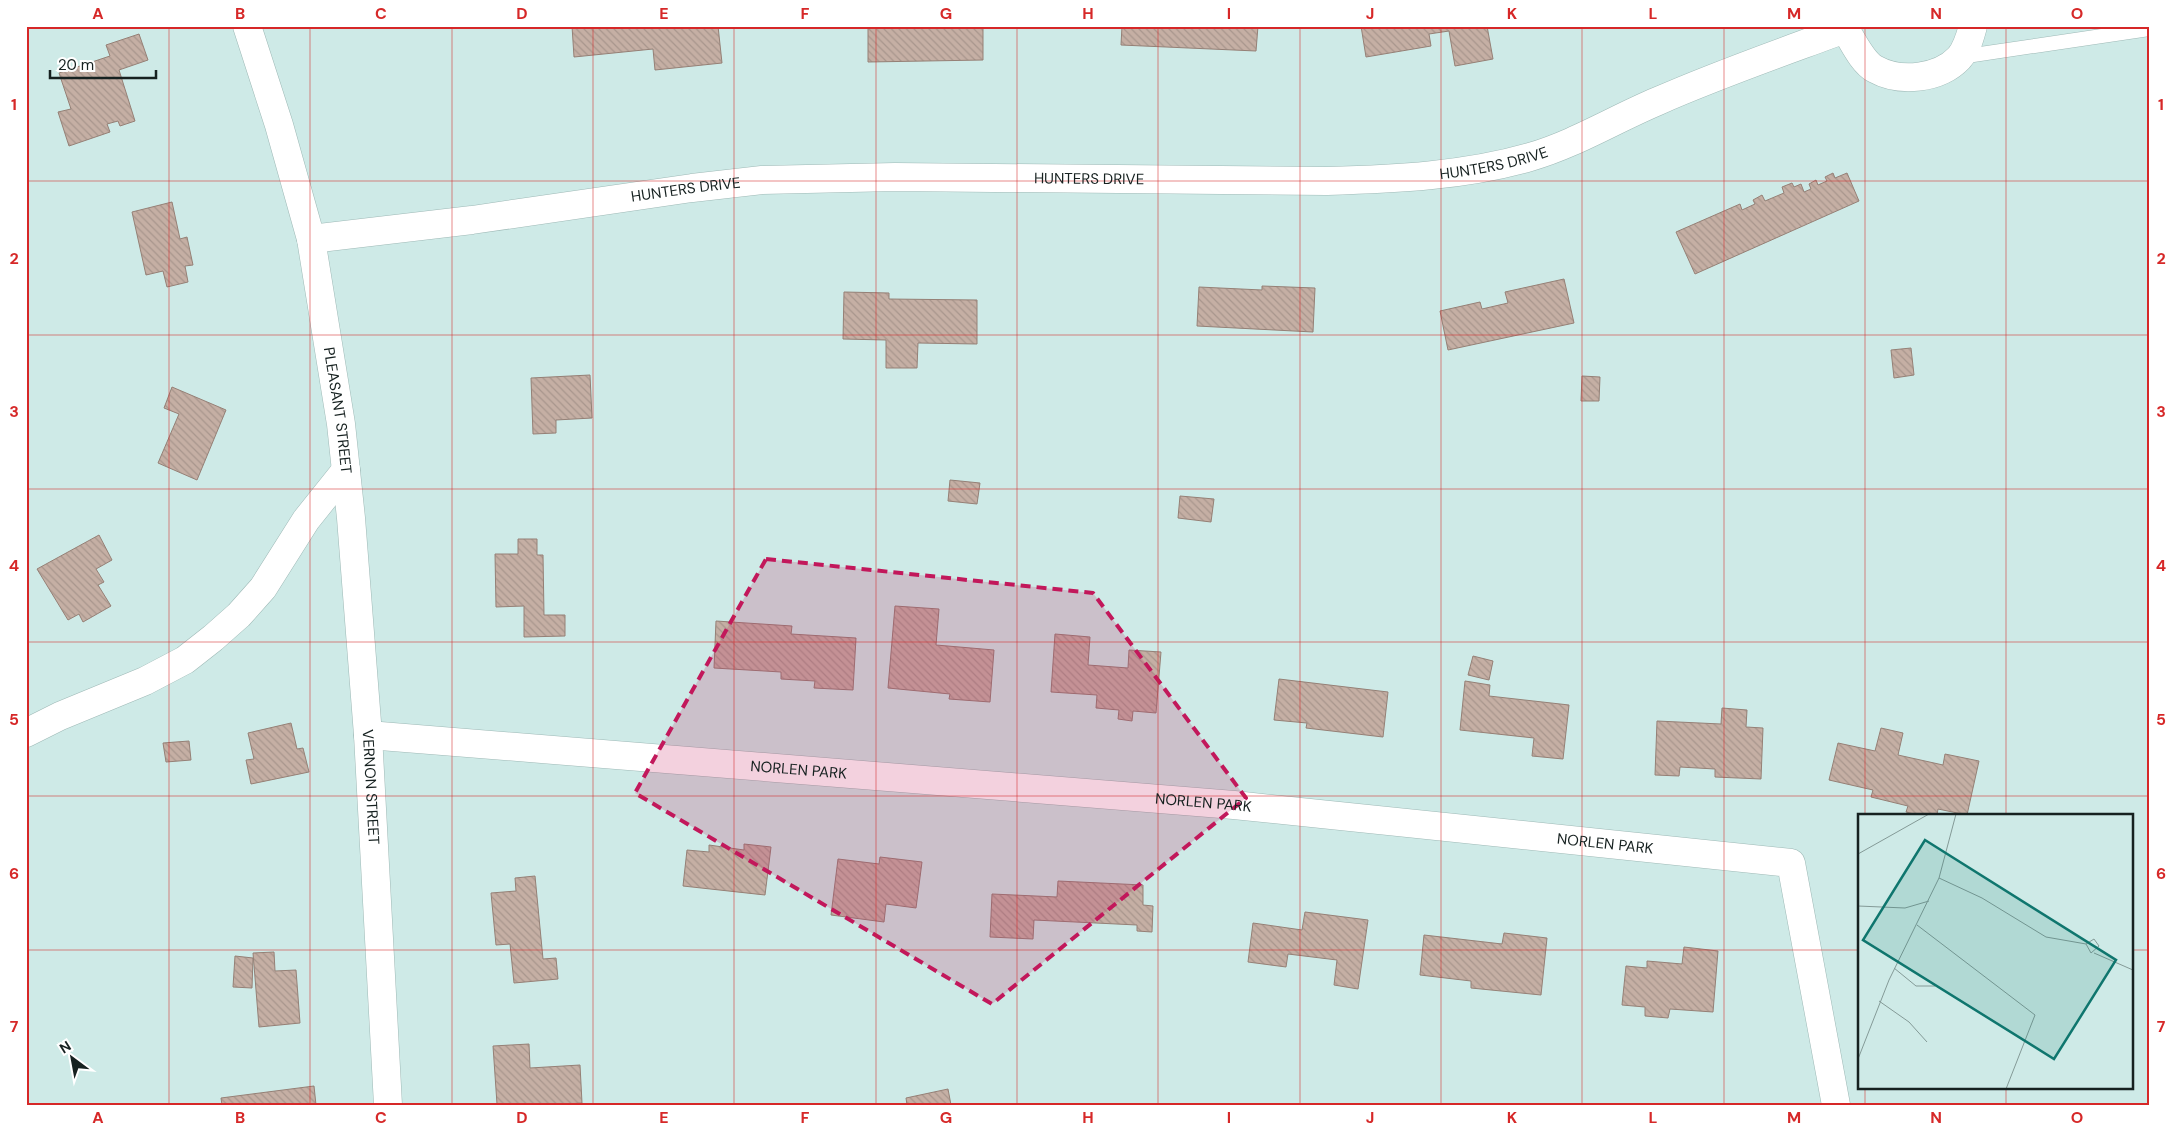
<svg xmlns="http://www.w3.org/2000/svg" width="2175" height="1131" viewBox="0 0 2175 1131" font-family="'DM Sans',sans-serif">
	<defs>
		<pattern id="building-back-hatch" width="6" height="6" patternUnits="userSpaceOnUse" patternTransform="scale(1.25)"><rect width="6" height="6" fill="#c5afa4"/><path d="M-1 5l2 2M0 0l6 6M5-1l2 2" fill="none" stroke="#a8968d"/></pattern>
	</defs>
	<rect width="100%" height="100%" fill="#ceeae7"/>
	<g fill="url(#building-back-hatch)" stroke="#958076">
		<path d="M572,26H718L722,63L655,70L653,49L574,57Z"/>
		<path d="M868,26H983V60L868,62Z"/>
		<path d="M1122,26H1258L1256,51L1121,45Z"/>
		<path d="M1361,26H1487L1493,59L1455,66L1449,31L1429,34L1431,46L1366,57Z"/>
		<path d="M139,34L148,60L119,70L135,121L120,126L118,121L107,124L110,132L69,146L58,112L71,109L59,73L110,56L106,45Z"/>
		<path d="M1833,173L1835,178L1847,173L1859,201L1695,274L1676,232L1740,204L1742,210L1755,204L1753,200L1762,195L1765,201L1784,193L1782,187L1792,183L1794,187L1801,184L1804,192L1811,189L1809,184L1816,180L1818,185L1827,181L1825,177Z"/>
		<path d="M172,202L180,239L187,237L193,265L185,266L188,282L167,287L163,271L146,275L132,212Z"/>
		<path d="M1564,279L1574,323L1448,350L1440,311L1480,302L1482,309L1508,303L1505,292Z"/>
		<path d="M1262,286L1315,288L1313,332L1197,326L1199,287L1262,290Z"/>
		<path d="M844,292L889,293V299L977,300V344L918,343L917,368H886V340L843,339Z"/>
		<path d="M1911,348L1914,375L1894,378L1891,350Z"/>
		<path d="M590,375L592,418L556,420V433L533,434L531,378Z"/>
		<path d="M1582,376L1600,377L1599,401H1581Z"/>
		<path d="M172,387L226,410L197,480L158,463L179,414L164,408Z"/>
		<path d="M950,480L980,483L977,504L948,501Z"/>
		<path d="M1180,496L1214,499L1211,522L1178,518Z"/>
		<path d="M99,535L112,560L96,569L104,582L98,585L111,606L83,622L79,614L68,620L37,569Z"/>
		<path d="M518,539H537V555H543L544,615H565V636L524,637V606L496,607L495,554H518Z"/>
		<path d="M895,606L939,609L936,645L994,650L990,702L949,699L950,694L888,688Z"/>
		<path d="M716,621L792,626L791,634L856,638L853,690L814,688L815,681L781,679V672L714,668Z"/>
		<path d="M1055,634L1090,637L1088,665L1128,668L1129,650L1161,652L1156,713L1133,711L1132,721L1118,719L1119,710L1096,708L1097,695L1051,692Z"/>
		<path d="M1473,656L1493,661L1489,680L1468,675Z"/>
		<path d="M1279,679L1388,692L1383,737L1306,728L1307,723L1274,720Z"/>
		<path d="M1465,681L1490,685L1489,696L1569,705L1563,759L1532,756L1534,738L1460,730Z"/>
		<path d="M1722,708L1747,710L1746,727L1763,728L1761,779L1715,777V769L1680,767L1679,776L1655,775L1657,721L1721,724Z"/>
		<path d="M291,723L297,749L303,748L309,772L251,784L246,760L254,759L248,733Z"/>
		<path d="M1881,728L1903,733L1898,755L1943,765L1945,754L1979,761L1967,815L1938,809L1937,815H1918L1906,812L1908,806L1871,797L1873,790L1829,780L1838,743L1875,751Z"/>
		<path d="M189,741L191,760L166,762L163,743Z"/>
		<path d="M744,844L771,847L765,895L683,886L687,850L709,852V845L744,850Z"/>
		<path d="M880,857L922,862L916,908L886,904L884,922L831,915L838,859L879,864Z"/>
		<path d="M535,876L543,959L556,958L558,979L514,983L510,944L496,945L491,893L516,891L515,878Z"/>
		<path d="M1058,881L1143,885V905L1153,906L1152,932L1137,931V925L1034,920L1033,939L990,937L992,894L1057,897Z"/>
		<path d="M1305,912L1368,920L1358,989L1334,985L1337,960L1288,954L1286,967L1248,962L1253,923L1302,930Z"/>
		<path d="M1504,933L1547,938L1541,995L1471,988V981L1420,975L1424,935L1502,944Z"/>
		<path d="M1684,947L1718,951L1713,1012L1670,1009L1668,1018L1645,1016V1007L1622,1005L1626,966L1647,968V961L1682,964Z"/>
		<path d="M274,952L275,971L296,970L300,1023L259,1027L253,953Z"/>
		<path d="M235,956L253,958L252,988L233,987Z"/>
		<path d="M529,1044L530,1068L580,1065L582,1103L551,1105L497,1104L493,1046Z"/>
		<path d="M314,1086L316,1105H222L221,1098Z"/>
		<path d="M948,1089L951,1105H907L906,1098Z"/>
	</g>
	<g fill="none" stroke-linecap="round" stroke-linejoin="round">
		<defs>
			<path id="service" d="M1960,57L2149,29"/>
			<g id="minor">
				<path d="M1846,26L1845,29C1853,41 1862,62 1875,69C1900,83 1939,79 1959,58C1967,49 1970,37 1973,26"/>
				<path id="s1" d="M311,239L472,220L692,188L762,180L895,177L1327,181C1395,179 1464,176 1530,157C1575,144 1615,119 1658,101C1719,74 1783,52 1845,29"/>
				<path d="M26,733L60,716L145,681L185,660L213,638L239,615L263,588L306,520L346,470"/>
				<path id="s2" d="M368,735L1234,805L1791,863L1836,1105"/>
			</g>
			<g id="secondary">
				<path id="s3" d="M247,26L279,125L311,239L341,424L351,518L368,735L388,1105"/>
			</g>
		</defs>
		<use href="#service" stroke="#9eb9b6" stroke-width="15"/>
		<use href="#minor" stroke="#9eb9b6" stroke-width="29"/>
		<use href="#secondary" stroke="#9eb9b6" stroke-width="29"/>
		<use href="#service" stroke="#fff" stroke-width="14"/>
		<use href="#minor" stroke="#fff" stroke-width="28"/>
		<use href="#secondary" stroke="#fff" stroke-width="28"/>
	</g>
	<path fill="#c2185b" fill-opacity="0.2" stroke="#c2185b" stroke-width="4" stroke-dasharray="10 6" stroke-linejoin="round" d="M766,559L1093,593L1246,798L992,1004L635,793Z"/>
	<path fill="none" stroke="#d62828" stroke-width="1" stroke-opacity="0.55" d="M169,26V1105M310,26V1105M452,26V1105M593,26V1105M734,26V1105M876,26V1105M1017,26V1105M1158,26V1105M1300,26V1105M1441,26V1105M1582,26V1105M1724,26V1105M1865,26V815M2006,26V815M26,181H2149M26,335H2149M26,489H2149M26,642H2149M26,796H2149M26,950H1859M2131,950H2149M1865,1087V1105M2006,1087V1105"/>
	<g text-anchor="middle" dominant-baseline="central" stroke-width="4.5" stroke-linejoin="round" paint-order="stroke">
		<g font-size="15" fill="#162120" stroke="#fff">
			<text stroke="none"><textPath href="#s1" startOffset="1188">HUNTERS DRIVE</textPath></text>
			<text stroke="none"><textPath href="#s1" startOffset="782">HUNTERS DRIVE</textPath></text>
			<text stroke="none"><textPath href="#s1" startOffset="378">HUNTERS DRIVE</textPath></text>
			<text stroke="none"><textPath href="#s3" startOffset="396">PLEASANT STREET</textPath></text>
			<text stroke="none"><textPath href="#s2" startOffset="432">NORLEN PARK</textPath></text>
			<text stroke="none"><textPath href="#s3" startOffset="774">VERNON STREET</textPath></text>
			<text stroke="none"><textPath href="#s2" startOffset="838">NORLEN PARK</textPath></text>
			<text stroke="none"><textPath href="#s2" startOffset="1242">NORLEN PARK</textPath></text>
		</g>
	</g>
	<g transform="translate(1858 814)">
		<rect width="275" height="275" fill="#ceeae7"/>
		<path fill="none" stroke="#849a97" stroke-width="1" d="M0,40L71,0M81,64L124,84L188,123L228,130L236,125L241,132L233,139L228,130M0,92L47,94L71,87M59,111L177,201L148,275M236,139L275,156M36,154L58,172H77M21,187L51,208L69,228M0,245L31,166L81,64L98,0"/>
		<path fill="#0f766e" fill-opacity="0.15" stroke="#0f766e" stroke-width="2.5" d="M67,26L258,146L196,245L5,126Z"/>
		<rect width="275" height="275" fill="none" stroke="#162120" stroke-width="2.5"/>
	</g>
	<rect width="2175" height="1131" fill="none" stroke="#ffffff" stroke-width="55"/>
	<g transform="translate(72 1058) rotate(328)" stroke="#ffffff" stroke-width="4" paint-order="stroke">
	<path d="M0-4L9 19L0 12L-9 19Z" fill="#162120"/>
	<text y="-8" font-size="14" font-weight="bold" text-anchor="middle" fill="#162120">N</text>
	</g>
	<path d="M50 70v8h106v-8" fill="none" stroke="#162120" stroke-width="2.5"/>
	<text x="58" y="70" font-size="15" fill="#162120" stroke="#ffffff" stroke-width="4" paint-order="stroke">20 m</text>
	<rect x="28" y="28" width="2120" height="1076" fill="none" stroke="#d62828" stroke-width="2"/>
	<g font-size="16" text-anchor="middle" font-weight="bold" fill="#d62828">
		<text x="98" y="19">A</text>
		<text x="240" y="19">B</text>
		<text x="381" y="19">C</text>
		<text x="522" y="19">D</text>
		<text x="664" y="19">E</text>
		<text x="805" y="19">F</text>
		<text x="946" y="19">G</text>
		<text x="1088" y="19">H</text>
		<text x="1229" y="19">I</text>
		<text x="1370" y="19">J</text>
		<text x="1512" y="19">K</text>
		<text x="1653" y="19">L</text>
		<text x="1794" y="19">M</text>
		<text x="1936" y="19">N</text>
		<text x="2077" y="19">O</text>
		<text x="14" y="110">1</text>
		<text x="2161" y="110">1</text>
		<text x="14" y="264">2</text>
		<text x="2161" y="264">2</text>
		<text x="14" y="417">3</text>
		<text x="2161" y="417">3</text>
		<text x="14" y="571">4</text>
		<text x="2161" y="571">4</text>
		<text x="14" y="725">5</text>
		<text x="2161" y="725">5</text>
		<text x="14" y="879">6</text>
		<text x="2161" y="879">6</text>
		<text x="14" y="1032">7</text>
		<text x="2161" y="1032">7</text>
		<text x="98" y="1123">A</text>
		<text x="240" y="1123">B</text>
		<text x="381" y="1123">C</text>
		<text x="522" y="1123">D</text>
		<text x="664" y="1123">E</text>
		<text x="805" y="1123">F</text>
		<text x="946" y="1123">G</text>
		<text x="1088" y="1123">H</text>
		<text x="1229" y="1123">I</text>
		<text x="1370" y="1123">J</text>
		<text x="1512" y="1123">K</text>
		<text x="1653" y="1123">L</text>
		<text x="1794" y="1123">M</text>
		<text x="1936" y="1123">N</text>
		<text x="2077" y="1123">O</text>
	</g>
</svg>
